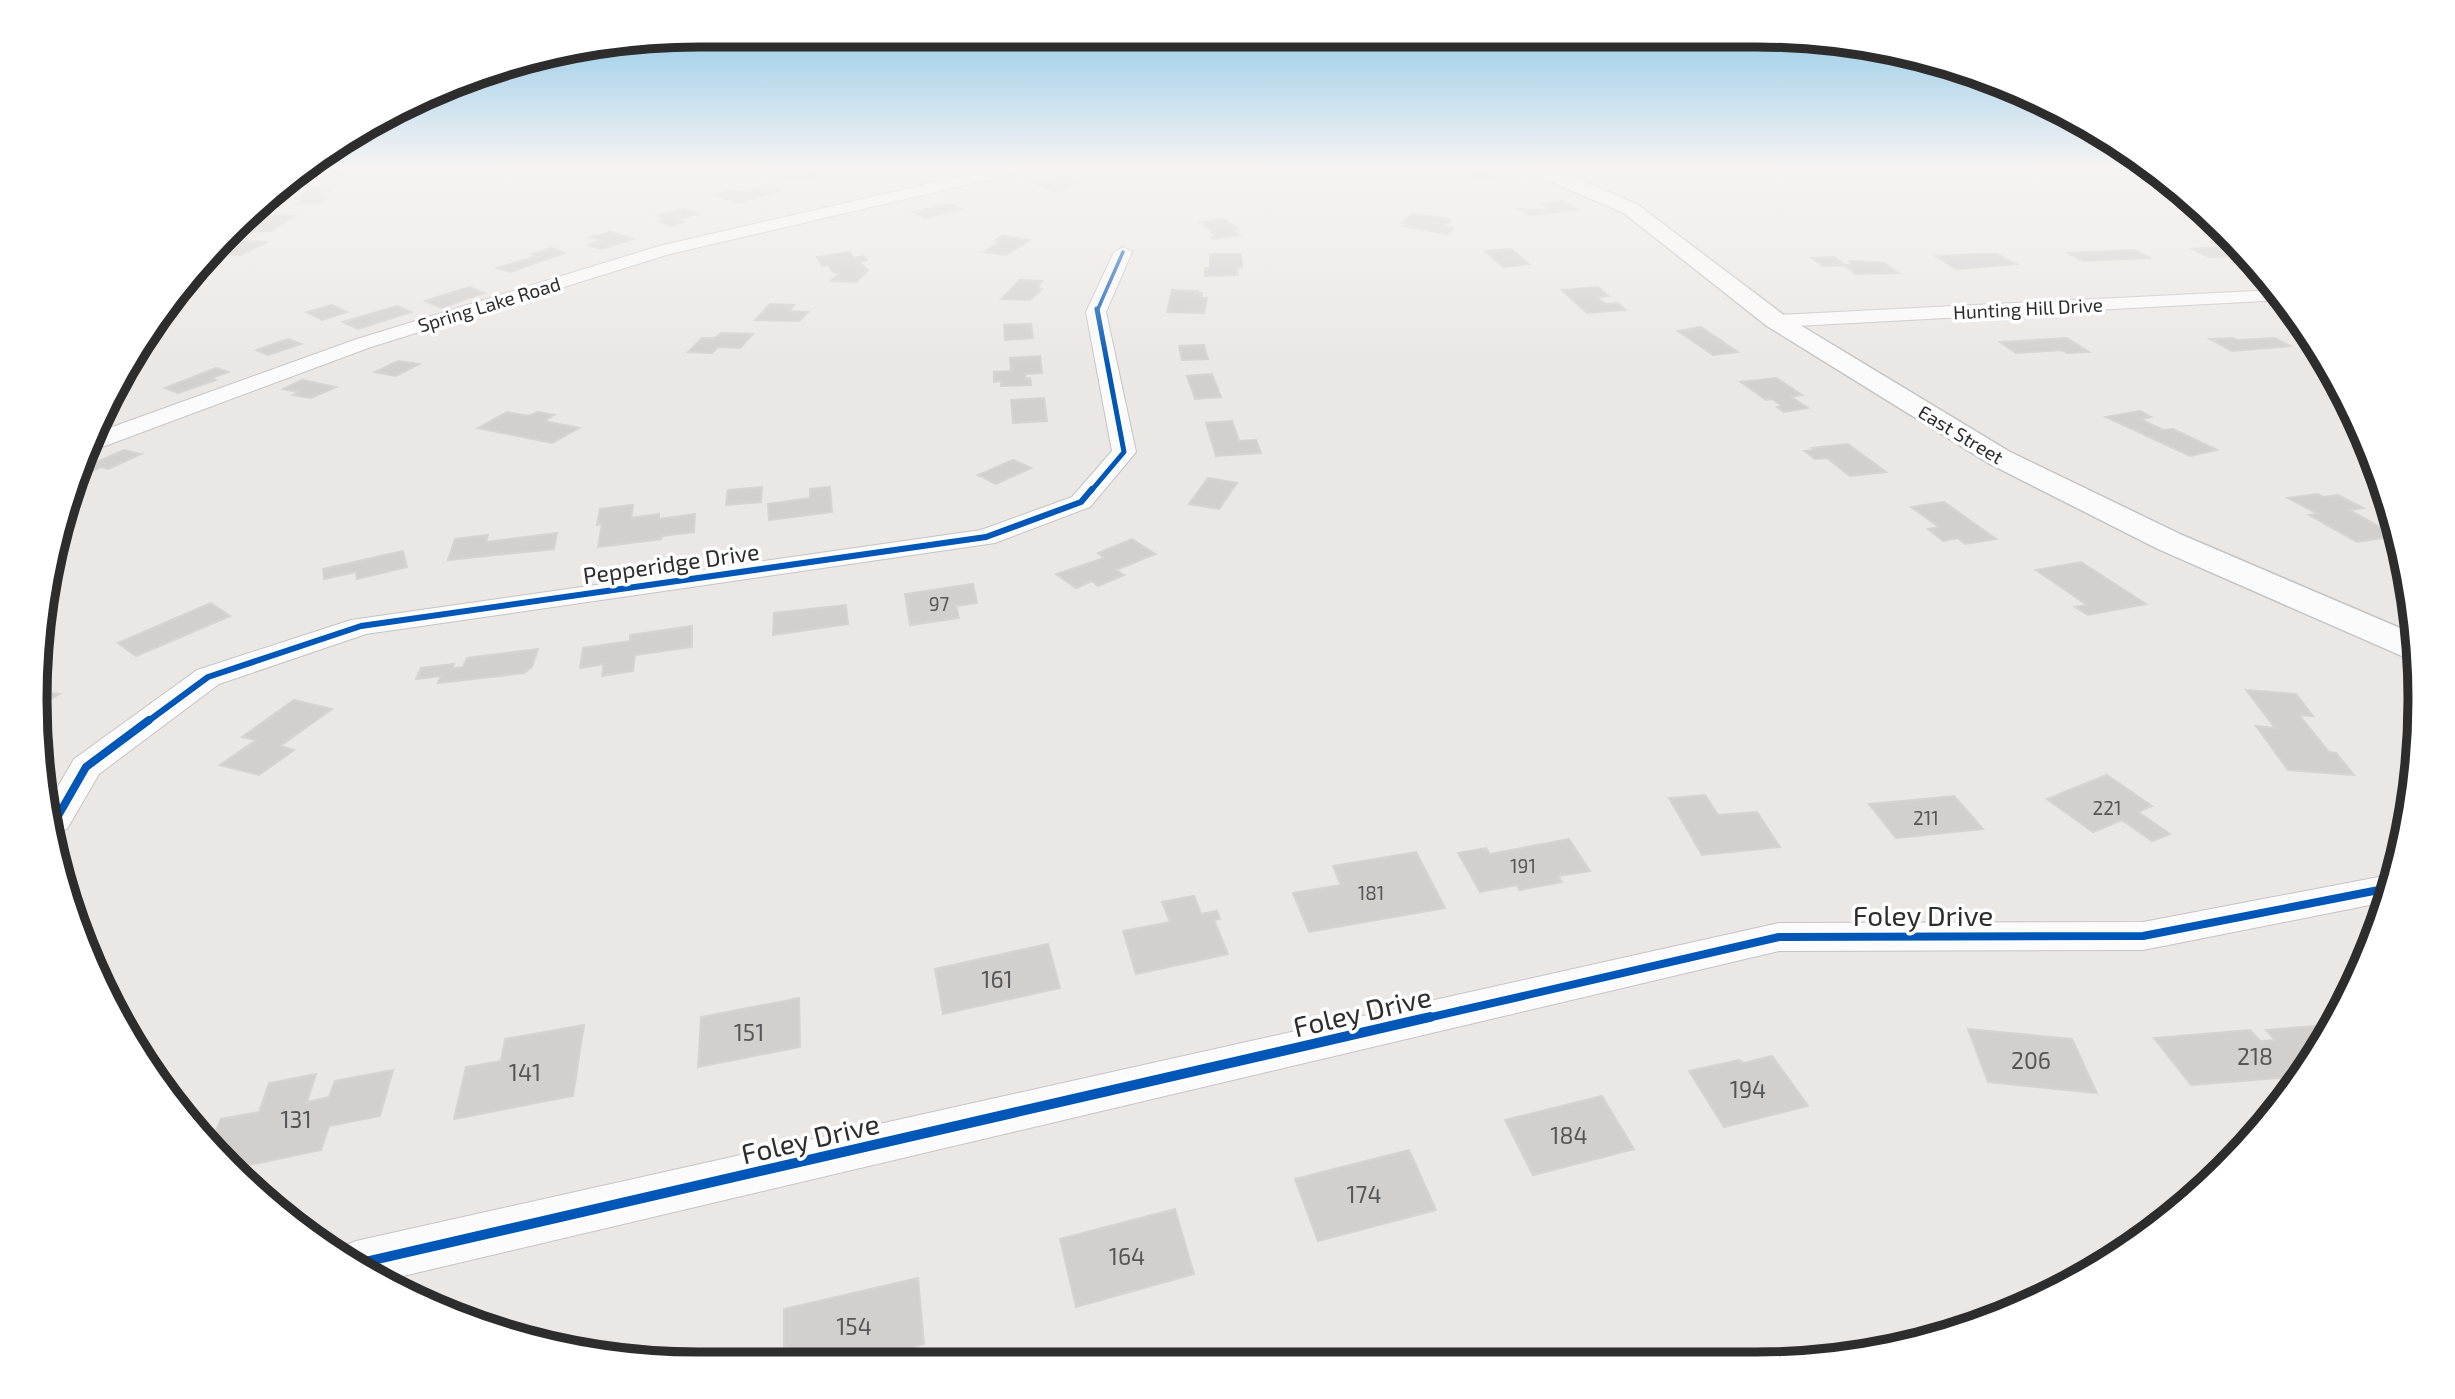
<svg xmlns="http://www.w3.org/2000/svg" width="2455" height="1399" viewBox="0 0 2455 1399" font-family="'Exo 2',sans-serif">
	<rect width="100%" height="100%" fill="#ebe7e4"/>
	<g fill="#d2cfcd" stroke="#d6d3d0" stroke-width="2">
		<path d="M333,169H355L348,175L324,176Z"/>
		<path d="M1465,169H1488L1504,180L1476,181Z"/>
		<path d="M812,170L826,173L807,181L784,178Z"/>
		<path d="M1066,177L1081,182L1064,186L1070,188L1056,192L1036,184Z"/>
		<path d="M767,186L782,190L739,203L713,195L731,190L742,193Z"/>
		<path d="M334,187L319,197H328L318,204H296L306,198H296L312,188Z"/>
		<path d="M1563,201L1578,210L1529,215L1519,209L1550,210L1541,204Z"/>
		<path d="M949,204L961,209L924,218L913,212Z"/>
		<path d="M683,209L698,213L676,220L684,222L671,226L658,221L666,219L657,216Z"/>
		<path d="M1411,214L1447,218L1451,221L1443,226L1454,228L1447,234L1403,226L1407,224L1402,223Z"/>
		<path d="M264,216L287,215L294,216L271,231L239,232L246,225Z"/>
		<path d="M1224,219L1238,229H1232L1240,235L1213,239L1211,237H1217L1212,233H1215L1200,222Z"/>
		<path d="M610,232L633,239L601,249L588,245L602,240L591,237Z"/>
		<path d="M1002,236L1030,240L1006,255L984,252L999,242L994,241Z"/>
		<path d="M241,241L267,242L241,255L219,254Z"/>
		<path d="M2212,241H2226L2239,247L2247,256L2209,257L2192,249L2220,247Z"/>
		<path d="M551,248L564,253L511,272L497,268L537,256L532,254Z"/>
		<path d="M1511,249L1529,264L1503,267L1485,251Z"/>
		<path d="M2134,250L2151,258L2083,261L2068,253Z"/>
		<path d="M850,252L854,258L864,256L867,260L858,262L868,270L856,282L831,281L840,273L833,272L828,265L822,266L817,257Z"/>
		<path d="M1210,254H1241L1242,267H1237L1238,275L1205,276V268H1210Z"/>
		<path d="M1979,254H1997L2016,264L1956,269L1936,256Z"/>
		<path d="M1834,257L1845,265L1853,264L1848,261L1884,263L1898,273L1856,274L1844,265L1824,266L1812,258Z"/>
		<path d="M1020,280L1042,281L1037,288L1042,289L1030,300L1001,299Z"/>
		<path d="M469,287L484,293L441,308L425,301Z"/>
		<path d="M1598,287L1608,296L1597,297L1606,304L1618,303L1625,310L1587,313L1562,290Z"/>
		<path d="M1172,290L1198,291L1197,293H1202L1201,298H1207L1204,313L1167,312Z"/>
		<path d="M770,304L794,305L789,311L808,312L799,321L755,320Z"/>
		<path d="M332,305L347,312L322,320L307,312Z"/>
		<path d="M397,306L411,312L358,329L343,322Z"/>
		<path d="M1031,324L1033,338L1005,340L1004,325Z"/>
		<path d="M1701,327L1738,352L1713,355L1678,331Z"/>
		<path d="M721,333L753,334L740,348L718,347L712,353L688,352L702,338H715Z"/>
		<path d="M2067,338L2089,352L2067,353L2062,350L2016,353L2000,342Z"/>
		<path d="M2233,338L2237,340L2275,338L2290,346L2232,351L2210,339Z"/>
		<path d="M288,339L301,344L268,355L256,350Z"/>
		<path d="M1204,345L1208,359L1182,360L1179,346Z"/>
		<path d="M1040,356L1042,373L1025,374L1026,379L1030,378L1031,385L1001,386V381L994,382V372L1011,371L1010,358Z"/>
		<path d="M398,361L419,364L396,376L375,372Z"/>
		<path d="M216,368L228,372L211,378L216,380L178,393L165,388Z"/>
		<path d="M1212,374L1221,397L1195,399L1187,376Z"/>
		<path d="M1776,378L1802,395L1791,397L1808,408L1784,412L1777,407L1782,406L1772,399L1766,400L1741,382Z"/>
		<path d="M302,380L336,387L311,398L293,395L299,392L283,389Z"/>
		<path d="M1044,398L1047,421L1013,423L1011,400Z"/>
		<path d="M2140,411L2151,417L2140,419L2163,430L2173,429L2217,450L2190,456L2106,417Z"/>
		<path d="M507,412L529,416L538,412L554,415L544,421L579,428L552,443L478,428Z"/>
		<path d="M1232,421L1239,441L1256,440L1261,453L1216,456L1206,423Z"/>
		<path d="M1848,444L1886,472L1850,476L1827,458L1815,459L1805,451L1815,450L1812,448Z"/>
		<path d="M124,450L141,454L108,469L101,467L81,476L85,467Z"/>
		<path d="M1013,460L1031,468L996,484L978,475Z"/>
		<path d="M1208,478L1237,483L1219,509L1189,504Z"/>
		<path d="M762,487L761,502L726,505L728,490Z"/>
		<path d="M830,487L832,512L769,520L768,504L810,498V489Z"/>
		<path d="M2317,494L2323,497L2338,495L2363,508L2349,510L2396,536L2357,542L2309,515L2318,514L2288,498Z"/>
		<path d="M1944,502L1996,539L1965,544L1958,538L1943,541L1928,529L1939,527L1911,507Z"/>
		<path d="M633,505L631,518L659,514V519L695,514L694,532L662,536L661,539L598,547L602,524L597,525L600,509Z"/>
		<path d="M557,533L554,549L448,560L455,539L488,535L486,542Z"/>
		<path d="M1132,539L1155,554L1116,570L1124,575L1098,586L1092,581L1076,588L1056,574L1104,558L1098,553Z"/>
		<path d="M403,551L407,567L357,579L356,572L324,579L323,569Z"/>
		<path d="M2081,562L2146,604L2088,615L2075,607L2087,605L2036,570Z"/>
		<path d="M973,584L977,603L956,606L959,618L910,625L905,594Z"/>
		<path d="M211,603L230,616L136,656L118,643Z"/>
		<path d="M846,605L848,624L773,635L774,613Z"/>
		<path d="M692,626V647L635,655L633,671L602,676L604,664L580,668L583,648L630,641V635Z"/>
		<path d="M538,649L532,667L524,673L438,683L441,676L416,679L421,668L454,664L452,669L463,667L467,658Z"/>
		<path d="M2246,690L2296,694L2313,716L2299,715L2329,752L2336,753L2354,775L2288,770L2256,726L2275,728Z"/>
		<path d="M41,692L59,694L40,707Z"/>
		<path d="M294,700L332,709L280,746L294,750L259,775L220,765L256,740L242,737Z"/>
		<path d="M2107,775L2152,806L2138,812L2170,834L2152,841L2122,820L2093,832L2047,799Z"/>
		<path d="M1705,795L1718,815L1757,812L1780,847L1702,855L1669,798Z"/>
		<path d="M1954,796L1983,829L1896,838L1869,804Z"/>
		<path d="M1569,839L1590,871L1558,876L1562,882L1519,890L1517,885L1480,892L1458,853L1486,848L1490,854Z"/>
		<path d="M1416,852L1445,908L1309,932L1293,893L1341,885L1333,866Z"/>
		<path d="M1194,896L1201,914L1217,911L1220,919L1214,920L1228,954L1136,974L1123,931L1170,922L1162,902Z"/>
		<path d="M1048,944L1060,988L943,1014L935,969Z"/>
		<path d="M799,998L800,1047L698,1067L701,1017Z"/>
		<path d="M584,1025L573,1096L454,1119L466,1067L501,1061L505,1039Z"/>
		<path d="M2315,1026L2325,1037L2302,1076L2191,1085L2154,1038L2250,1030L2260,1041L2275,1040L2266,1030Z"/>
		<path d="M1968,1029L2072,1039L2097,1093L1988,1082Z"/>
		<path d="M1772,1056L1808,1106L1724,1127L1689,1071L1739,1060L1744,1063Z"/>
		<path d="M393,1070L380,1116L329,1126L321,1150L239,1167L212,1141L221,1119L259,1112L269,1083L316,1074L307,1102L329,1097L335,1081Z"/>
		<path d="M1602,1096L1634,1149L1533,1175L1505,1120Z"/>
		<path d="M1409,1150L1436,1210L1318,1241L1295,1179Z"/>
		<path d="M1175,1209L1194,1274L1076,1307L1060,1239Z"/>
		<path d="M918,1278L924,1344L850,1363H784V1309Z"/>
	</g>
	<g fill="none" stroke-linecap="round" stroke-linejoin="round">
		<defs>
			<g id="street">
				<path d="M992,169H1020L1013,174L670,254L371,347L105,446L94,447L101,431L357,339L659,246Z"/>
				<path d="M1123,247L1132,252L1106,312L1136,452L1090,507L995,543L366,634L219,684L99,774L67,829L57,832L50,800L74,759L197,670L351,620L981,530L1072,497L1112,451L1086,312L1114,252Z"/>
				<path d="M2275,290L2283,300L1776,327L1769,325L1766,321L1769,317L1776,315Z"/>
				<path d="M2389,875L2393,876L2385,902L2143,950L1779,951L386,1280L336,1255L339,1248L356,1241L1779,923L2143,922Z"/>
			</g>
			<path id="secondary" d="M1529,169H1555L1638,205L1785,316L2010,452L2182,535L2414,634L2416,659L2402,656L2158,549L1990,464L1767,326L1624,213L1531,173Z"/>
		</defs>
		<use href="#street" stroke="#c5c4c4" stroke-width="2"/>
		<use href="#secondary" stroke="#c5c4c4" stroke-width="3"/>
		<use href="#street" fill="#fcfbfb" fill-rule="evenodd"/>
		<use href="#secondary" fill="#fcfbfb" fill-rule="evenodd"/>
		<defs>
			<path id="cycleway-far4" d="M1097,311L1123,252"/>
			<path id="cycleway-far3" d="M1091,491L1124,452L1097,309"/>
			<path id="cycleway-far2" d="M147,722L208,677L361,626L986,537L1081,502L1092,489"/>
			<g id="cycleway-far1">
				<path d="M55,821L86,767L149,720"/>
				<path d="M1423,1019L1779,937L2143,936L2389,888"/>
			</g>
			<path id="cycleway" d="M356,1264L1430,1017"/>
		</defs>
		<use href="#cycleway-far4" stroke="#fff" stroke-width="6"/>
		<use href="#cycleway-far3" stroke="#fff" stroke-width="9"/>
		<use href="#cycleway-far2" stroke="#fff" stroke-width="10"/>
		<use href="#cycleway-far1" stroke="#fff" stroke-width="12"/>
		<use href="#cycleway" stroke="#fff" stroke-width="15"/>
		<use href="#cycleway-far4" stroke="#0057b8" stroke-width="3.5"/>
		<use href="#cycleway-far3" stroke="#0057b8" stroke-width="5"/>
		<use href="#cycleway-far2" stroke="#0057b8" stroke-width="6"/>
		<use href="#cycleway-far1" stroke="#0057b8" stroke-width="8"/>
		<use href="#cycleway" stroke="#0057b8" stroke-width="10"/>
	</g>
	<linearGradient id="sky" x2="0" y2="1"><stop stop-color="#8ac5e7"/><stop offset="0.46" stop-color="#f6f4f3"/><stop offset="1" stop-color="#f6f4f3" stop-opacity="0"/></linearGradient>
	<rect width="2455" height="365" fill="url(#sky)"/>
	<g text-anchor="middle" dominant-baseline="central" stroke-width="7" stroke-linejoin="round" paint-order="stroke">
		<g font-size="19" fill="#2d2d2d" stroke="#fff">
			<text transform="translate(489 304) rotate(-17)">Spring Lake Road</text>
			<text transform="translate(2028 308) rotate(-3)">Hunting Hill Drive</text>
			<text transform="translate(1961 434) rotate(31)">East Street</text>
		</g>
		<g font-size="19" fill="#575656">
			<text x="939" y="603">97</text>
			<text x="2107" y="807">221</text>
			<text x="1926" y="817">211</text>
			<text x="1523" y="865">191</text>
			<text x="1371" y="892">181</text>
		</g>
		<g font-size="23" fill="#2d2d2d" stroke="#fff">
			<text transform="translate(671 563) rotate(-8)">Pepperidge Drive</text>
		</g>
		<g font-size="23" fill="#575656">
			<text x="997" y="979">161</text>
			<text x="749" y="1032">151</text>
			<text x="2255" y="1056">218</text>
			<text x="2031" y="1060">206</text>
			<text x="525" y="1072">141</text>
			<text x="1748" y="1089">194</text>
			<text x="296" y="1119">131</text>
			<text x="1569" y="1135">184</text>
			<text x="1364" y="1194">174</text>
			<text x="1127" y="1256">164</text>
			<text x="854" y="1326">154</text>
		</g>
		<g font-size="28" fill="#2d2d2d" stroke="#fff">
			<text x="1923" y="915">Foley Drive</text>
			<text transform="translate(1362 1011) rotate(-13)">Foley Drive</text>
			<text transform="translate(810 1138) rotate(-13)">Foley Drive</text>
		</g>
	</g>
	<path d="M0 0H2455V1399H0ZM699 47H1756A652 652 0 0 1 2408 699V700A652 652 0 0 1 1756 1352H699A652 652 0 0 1 47 700V699A652 652 0 0 1 699 47Z" fill="#fff" fill-rule="evenodd"/>
	<path fill="none" stroke="#2d2d2d" stroke-width="9" d="M699 47H1756A652 652 0 0 1 2408 699V700A652 652 0 0 1 1756 1352H699A652 652 0 0 1 47 700V699A652 652 0 0 1 699 47Z"/>
</svg>
